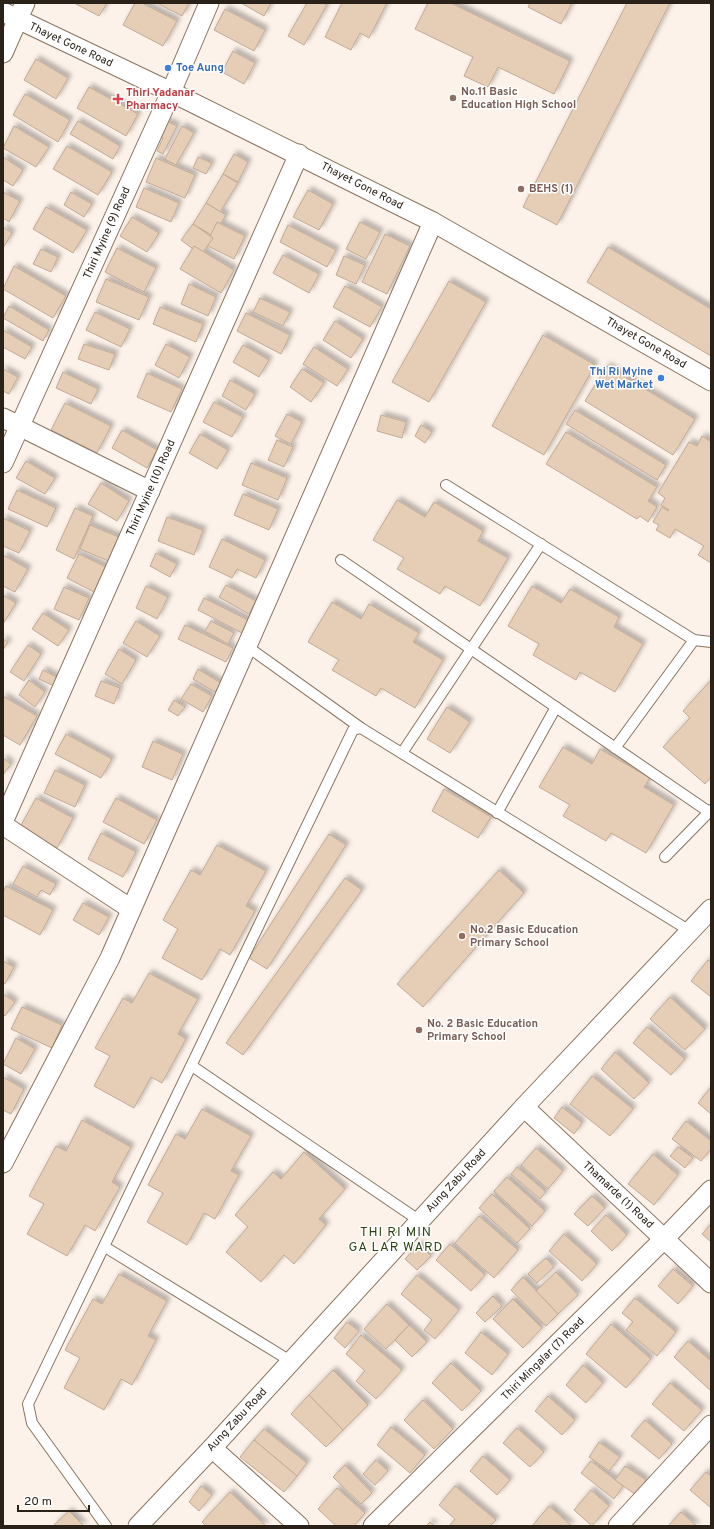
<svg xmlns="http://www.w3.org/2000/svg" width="714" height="1529" viewBox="0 0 714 1529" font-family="Overpass,sans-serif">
	<defs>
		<filter id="shadow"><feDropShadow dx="3.5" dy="-3.5" stdDeviation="2" flood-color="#0004"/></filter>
	</defs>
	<rect width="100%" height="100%" fill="#fcf2e9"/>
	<g fill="#e5cdb6" stroke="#c1aa94" filter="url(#shadow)">
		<path d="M74,3H107L99,16Z"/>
		<path d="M135,3H142L177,21L163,46L123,25Z"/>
		<path d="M157,3H189L182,16Z"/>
		<path d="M241,3H271L264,16Z"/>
		<path d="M307,3H323L327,5L304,45L288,36Z"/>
		<path d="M342,3H387L369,38L360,33L351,50L325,37Z"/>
		<path d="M428,3H451L570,61L554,94L498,67L488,87L464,76L473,57L415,29Z"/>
		<path d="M530,3H572L561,24L528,7Z"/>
		<path d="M627,3H670L557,225L523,207Z"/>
		<path d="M225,9L265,30L254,51L214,30Z"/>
		<path d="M233,51L255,63L244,84L222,72Z"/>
		<path d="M36,59L68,78L56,99L24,80Z"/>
		<path d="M89,87L138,114L126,136L77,108Z"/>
		<path d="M25,94L70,120L58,142L13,115Z"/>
		<path d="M78,121L120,146L113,159L70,134Z"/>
		<path d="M166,121L177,126L163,154L157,151L163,138L158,136Z"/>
		<path d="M14,126L49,147L36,167L3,148Z"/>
		<path d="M182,126L194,133L176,165L165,159Z"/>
		<path d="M67,146L112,172L98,195L53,169Z"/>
		<path d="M234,154L248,162L238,182L223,174Z"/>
		<path d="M3,157L23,170L13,186L3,180Z"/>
		<path d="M198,157L212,163L206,174L193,168Z"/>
		<path d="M156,158L195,175L185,198L146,182Z"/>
		<path d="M223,174L238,183L220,212L206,203Z"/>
		<path d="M144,188L179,203L171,222L136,207Z"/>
		<path d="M308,190L333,204L319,230L293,217Z"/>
		<path d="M3,192L20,201L9,222L3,218Z"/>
		<path d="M71,192L92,204L84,217L64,205Z"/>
		<path d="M206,203L226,215L213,236L193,224Z"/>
		<path d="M46,207L87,230L73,253L33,229Z"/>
		<path d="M132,217L159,233L147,252L120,236Z"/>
		<path d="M217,222L245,236L234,259L206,245Z"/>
		<path d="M360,222L380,232L366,259L346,249Z"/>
		<path d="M193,224L213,238L201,255L181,240Z"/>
		<path d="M288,225L336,250L327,267L280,242Z"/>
		<path d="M3,227L12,233L3,248Z"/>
		<path d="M385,234L410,246L387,294L362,282Z"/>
		<path d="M194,246L234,270L221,293L180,269Z"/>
		<path d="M608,247L711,309V356L587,282Z"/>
		<path d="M117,248L156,268L144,292L105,272Z"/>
		<path d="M41,249L58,257L51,272L33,264Z"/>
		<path d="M283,255L319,274L309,293L273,273Z"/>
		<path d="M344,256L365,265L356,284L336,275Z"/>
		<path d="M14,266L66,296L53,318L3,289Z"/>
		<path d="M106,279L149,297L139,320L96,302Z"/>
		<path d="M449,281L486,302L429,402L392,382Z"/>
		<path d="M189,284L216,297L208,316L181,304Z"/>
		<path d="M345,286L382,307L370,327L333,307Z"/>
		<path d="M260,298L290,312L283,326L253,312Z"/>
		<path d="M9,306L49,330L43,341L3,318Z"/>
		<path d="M160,307L203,324L196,342L153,324Z"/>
		<path d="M95,312L130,329L121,347L86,330Z"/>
		<path d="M246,313L290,335L281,354L237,331Z"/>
		<path d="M335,321L363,339L351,358L323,340Z"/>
		<path d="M3,330L32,347L25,359L3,347Z"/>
		<path d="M543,335L595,365L544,455L492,426Z"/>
		<path d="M84,344L115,354L109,370L78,359Z"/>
		<path d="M166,344L190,357L179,378L155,365Z"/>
		<path d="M243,345L269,360L259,377L233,362Z"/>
		<path d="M314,347L348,369L337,386L303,364Z"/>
		<path d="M607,366L695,419L673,455L585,401Z"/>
		<path d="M3,369L18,377L9,394L3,391Z"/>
		<path d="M302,369L324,383L311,402L290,387Z"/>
		<path d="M63,372L98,389L91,404L56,388Z"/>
		<path d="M147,373L182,389L171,412L137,397Z"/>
		<path d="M230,380L255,394L246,410L222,396Z"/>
		<path d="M214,402L243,417L232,437L203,422Z"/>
		<path d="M65,403L111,426L97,453L51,430Z"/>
		<path d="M575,410L666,465L657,480L566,424Z"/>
		<path d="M287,414L302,422L291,444L275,436Z"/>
		<path d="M381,415L406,422L402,438L377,431Z"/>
		<path d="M421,425L432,432L425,443L415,436Z"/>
		<path d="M122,430L157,450L147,468L112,448Z"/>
		<path d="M566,432L657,487L648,501L657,507L648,522L640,516L637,519L546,464Z"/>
		<path d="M200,434L228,450L217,469L189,453Z"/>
		<path d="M702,436L711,442V563L698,555L704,546L675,529L670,538L656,530L659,525L653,522L662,507L668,511L669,510L661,505L665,498L658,493L689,442L697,446Z"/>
		<path d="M277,440L293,447L284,467L268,460Z"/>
		<path d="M26,461L55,478L45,494L16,478Z"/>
		<path d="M251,463L287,478L278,500L242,485Z"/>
		<path d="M101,483L129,501L117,521L88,504Z"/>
		<path d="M17,490L56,508L47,527L8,509Z"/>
		<path d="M243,494L278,509L269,530L234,515Z"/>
		<path d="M397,500L425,517L434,502L483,531L478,541L508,558L480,606L445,586L440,594L397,569L404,558L373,540Z"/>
		<path d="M75,508L93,516L74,559L56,550Z"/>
		<path d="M167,517L203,530L194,555L158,541Z"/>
		<path d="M3,518L30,531L19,553L3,546Z"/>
		<path d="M90,525L121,538L111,562L80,549Z"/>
		<path d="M222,539L265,560L256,578L237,569L232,578L209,567Z"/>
		<path d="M156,553L177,564L170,577L150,566Z"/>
		<path d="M79,554L106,567L94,592L67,578Z"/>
		<path d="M3,555L28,569L15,592L3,586Z"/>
		<path d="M226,585L256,601L249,614L219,597Z"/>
		<path d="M146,586L168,597L157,619L136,608Z"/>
		<path d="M532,586L561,603L570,589L619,617L614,627L643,644L615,692L580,672L576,680L533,655L539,644L508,626Z"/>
		<path d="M64,587L89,598L79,620L54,609Z"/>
		<path d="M3,595L16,603L3,624Z"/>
		<path d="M204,598L248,620L242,633L198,610Z"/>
		<path d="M332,602L361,619L369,604L419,633L413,642L443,660L415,708L381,688L376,696L332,670L339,660L308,642Z"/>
		<path d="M43,613L69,630L58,646L32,629Z"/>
		<path d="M136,621L160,636L147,657L123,643Z"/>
		<path d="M211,621L234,633L228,644L205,631Z"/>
		<path d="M185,625L233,648L226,662L178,639Z"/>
		<path d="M3,639L8,642L3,650Z"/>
		<path d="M28,645L41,654L24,681L10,672Z"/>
		<path d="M119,649L136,660L122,684L105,674Z"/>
		<path d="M198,669L221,683L215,692L193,679Z"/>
		<path d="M43,670L60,679L56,687L39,679Z"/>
		<path d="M29,680L45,692L35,707L19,695Z"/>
		<path d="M711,680V777L705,784L663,747L690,718L683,711Z"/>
		<path d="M101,681L120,688L114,704L95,696Z"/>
		<path d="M191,684L212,696L203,712L181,699Z"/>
		<path d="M3,696L37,716L20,745L3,735Z"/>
		<path d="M174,700L185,707L178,716L168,710Z"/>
		<path d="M447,707L470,722L450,753L427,739Z"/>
		<path d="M66,734L112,759L101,778L55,754Z"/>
		<path d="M153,741L183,754L172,780L142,767Z"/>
		<path d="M563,747L592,764L600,749L650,778L644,787L674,805L646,853L611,833L606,841L563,816L570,805L539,787Z"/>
		<path d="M3,758L11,764L3,775Z"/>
		<path d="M55,770L85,785L75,807L44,793Z"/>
		<path d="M444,789L491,817L478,838L432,811Z"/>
		<path d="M36,798L73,818L57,848L20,827Z"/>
		<path d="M116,798L157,820L144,844L103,822Z"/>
		<path d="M101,833L136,852L123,877L88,859Z"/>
		<path d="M329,834L346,845L267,969L249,958Z"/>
		<path d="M217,845L266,871L246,906L255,911L230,955L220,949L202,980L162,958L178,929L163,920L191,870L200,875Z"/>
		<path d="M23,866L56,884L50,895L41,890L37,897L13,884Z"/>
		<path d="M499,870L524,893L423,1007L397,984Z"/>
		<path d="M345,878L362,890L243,1055L226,1043Z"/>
		<path d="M6,886L53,910L40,935L3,915V892Z"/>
		<path d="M83,903L109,917L99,935L73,920Z"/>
		<path d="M708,960L711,962V997L691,981Z"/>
		<path d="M3,961L14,967L5,984L3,983Z"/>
		<path d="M149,973L198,999L178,1034L186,1039L162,1083L151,1077L134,1108L94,1086L110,1056L95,1048L123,998L132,1003Z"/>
		<path d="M3,994L15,1002L5,1016L3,1014Z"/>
		<path d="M670,997L705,1029L685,1050L650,1019Z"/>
		<path d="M22,1007L62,1025L52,1048L11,1029Z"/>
		<path d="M647,1027L685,1059L671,1075L633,1043Z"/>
		<path d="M16,1038L35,1049L21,1074L3,1064Z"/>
		<path d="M615,1052L649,1083L634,1099L601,1069Z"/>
		<path d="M592,1076L633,1109L610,1136L570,1104Z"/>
		<path d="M3,1077L24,1089L11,1114L3,1110Z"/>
		<path d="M711,1087V1114L698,1103Z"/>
		<path d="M562,1107L582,1123L574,1134L554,1118Z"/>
		<path d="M202,1109L251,1136L231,1171L239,1175L215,1219L204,1213L187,1245L147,1222L163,1193L148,1185L176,1134L185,1139Z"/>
		<path d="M82,1120L131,1147L112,1182L120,1187L95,1231L85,1225L67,1256L27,1234L44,1204L29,1196L56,1146L66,1151Z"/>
		<path d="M686,1121L711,1141V1149L701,1161L672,1139Z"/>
		<path d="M678,1147L693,1158L685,1168L670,1156Z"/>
		<path d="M536,1148L563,1171L548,1189L521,1165Z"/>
		<path d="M304,1152L345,1189L319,1219L326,1225L294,1264L284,1255L261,1282L226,1252L248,1227L235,1215L273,1172L281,1179Z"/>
		<path d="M653,1154L678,1175L654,1205L628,1184Z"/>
		<path d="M517,1167L546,1192L540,1199L511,1174Z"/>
		<path d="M507,1177L545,1211L532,1226L494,1191Z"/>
		<path d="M492,1194L530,1229L517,1243L479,1208Z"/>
		<path d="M592,1196L605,1208L588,1226L574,1214Z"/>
		<path d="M606,1215L627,1235L612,1251L591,1231Z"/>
		<path d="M479,1216L518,1250L494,1278L455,1243Z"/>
		<path d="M711,1224V1242L702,1234Z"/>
		<path d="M564,1234L597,1264L582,1281L549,1251Z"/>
		<path d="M419,1244L431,1256L417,1270L405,1259Z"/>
		<path d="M450,1244L485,1275L471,1291L436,1260Z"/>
		<path d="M546,1258L554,1267L537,1283L528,1274Z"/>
		<path d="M673,1269L693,1286L678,1304L658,1286Z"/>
		<path d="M556,1272L578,1295L558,1314L536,1291Z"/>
		<path d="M119,1274L167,1301L148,1336L156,1340L132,1385L121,1379L104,1410L64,1388L80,1358L65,1350L93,1299L102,1304Z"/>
		<path d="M417,1275L459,1310L435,1339L424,1330L432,1320L401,1294Z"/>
		<path d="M523,1277L558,1314L546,1326L511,1290Z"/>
		<path d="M493,1296L502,1306L485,1322L476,1313Z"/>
		<path d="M635,1298L676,1332L657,1356L626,1330L633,1322L622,1313Z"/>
		<path d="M513,1299L542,1328L523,1348L493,1319Z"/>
		<path d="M387,1304L409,1325L386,1349L364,1329Z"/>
		<path d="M347,1322L359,1331L345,1348L334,1338Z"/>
		<path d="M611,1324L651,1359L626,1388L586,1354Z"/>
		<path d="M409,1325L427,1342L412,1357L395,1340Z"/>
		<path d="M481,1332L508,1354L492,1375L465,1353Z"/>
		<path d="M361,1335L402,1370L376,1399L356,1381L365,1371L346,1354Z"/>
		<path d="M688,1341L711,1361V1391L674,1357Z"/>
		<path d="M451,1363L481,1391L462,1411L432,1383Z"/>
		<path d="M583,1365L603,1383L586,1403L566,1385Z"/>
		<path d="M333,1370L368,1405L343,1430L309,1395Z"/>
		<path d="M670,1383L702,1410L684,1431L652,1404Z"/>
		<path d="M309,1395L343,1430L326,1447L291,1414Z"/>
		<path d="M548,1396L575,1420L562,1435L535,1411Z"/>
		<path d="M423,1400L453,1429L434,1449L404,1420Z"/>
		<path d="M645,1420L672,1444L659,1459L631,1436Z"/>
		<path d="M391,1427L425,1455L410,1473L377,1445Z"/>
		<path d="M517,1428L544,1452L530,1467L503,1443Z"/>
		<path d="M264,1429L307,1463L297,1476L254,1440Z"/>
		<path d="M254,1440L297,1476L284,1492L240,1457Z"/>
		<path d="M599,1442L620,1457L609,1471L589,1457Z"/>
		<path d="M483,1456L510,1480L497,1495L470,1471Z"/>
		<path d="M376,1460L388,1471L375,1485L363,1474Z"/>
		<path d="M591,1461L623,1486L614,1499L581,1473Z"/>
		<path d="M345,1465L372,1493L361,1504L333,1477Z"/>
		<path d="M625,1466L646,1480L636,1495L615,1480Z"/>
		<path d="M706,1472L711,1476V1508L690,1490Z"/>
		<path d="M201,1486L212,1495L199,1511L189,1502Z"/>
		<path d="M455,1486L496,1520L490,1526H449L455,1519L439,1505Z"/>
		<path d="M337,1488L365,1513L354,1526H336L318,1509Z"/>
		<path d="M591,1490L609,1506L592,1526L574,1510Z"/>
		<path d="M230,1492L266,1526H206L202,1522Z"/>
		<path d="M549,1506L572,1526H532Z"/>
		<path d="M69,1511L84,1526H53Z"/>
		<path d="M681,1512L697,1526H668Z"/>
		<path d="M430,1522L435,1526H426Z"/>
	</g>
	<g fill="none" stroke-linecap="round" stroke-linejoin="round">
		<defs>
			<g id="lane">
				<path d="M446,485L694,640L711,642"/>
				<path d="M341,560L709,812"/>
				<path d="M248,647L361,728"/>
				<path d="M615,748L694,640"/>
				<path d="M402,753L541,544"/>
				<path d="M497,813L556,707"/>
				<path d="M665,857L711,810"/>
				<path d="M192,1066L420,1221"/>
				<path d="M105,1247L292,1362"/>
				<path d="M106,1526L32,1423L28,1404L353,730L361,728L690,931"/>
			</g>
			<g id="street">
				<path d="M3,12L171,92L433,222L711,381"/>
				<path d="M3,53L25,3"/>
				<path d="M3,418L150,491"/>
				<path d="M3,463L171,92L209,3"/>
				<path d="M3,822L299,154"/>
				<path d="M3,825L131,909"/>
				<path d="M524,1107L711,1283"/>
				<path d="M3,1163L110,958L433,222"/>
				<path d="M212,1448L299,1526"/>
				<path d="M138,1526L212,1448L524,1107L711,909"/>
				<path d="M373,1526L664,1239L711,1190"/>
				<path d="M618,1526L711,1425"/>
			</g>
		</defs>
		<use href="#lane" stroke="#8a745f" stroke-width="12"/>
		<use href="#street" stroke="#8a745f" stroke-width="21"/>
		<use href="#lane" stroke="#fff" stroke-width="10"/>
		<use href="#street" stroke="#fff" stroke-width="19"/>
	</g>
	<g fill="#3f7fe0" stroke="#fff" stroke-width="1.5">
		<circle cx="168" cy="68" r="4"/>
		<circle cx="661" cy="378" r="4"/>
	</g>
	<g fill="#8d6e63" stroke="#fff" stroke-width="1.5">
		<circle cx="453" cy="98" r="4"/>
		<circle cx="521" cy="189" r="4"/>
		<circle cx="462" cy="936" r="4"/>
		<circle cx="419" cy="1030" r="4"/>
	</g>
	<path fill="#e0444e" stroke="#fff" stroke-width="1.5" d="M116 93h4v4h4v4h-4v4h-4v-4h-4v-4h4z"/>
	<g text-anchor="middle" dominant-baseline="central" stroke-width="3" stroke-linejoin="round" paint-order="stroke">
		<g font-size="11" fill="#2a2118" stroke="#fff">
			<text transform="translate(71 45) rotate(25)">Thayet Gone Road</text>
			<text transform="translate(362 186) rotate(27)">Thayet Gone Road</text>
			<text transform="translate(107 233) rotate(-66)">Thiri Myine (9) Road</text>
			<text transform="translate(646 343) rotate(30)">Thayet Gone Road</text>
			<text transform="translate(151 488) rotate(-66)">Thiri Myine (10) Road</text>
			<text transform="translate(456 1181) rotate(-47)">Aung Zabu Road</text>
			<text transform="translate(618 1195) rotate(43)">Thamarde (1) Road</text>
			<text transform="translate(543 1359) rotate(-45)">Thiri Mingalar (7) Road</text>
			<text transform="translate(237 1420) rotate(-47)">Aung Zabu Road</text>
		</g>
		<g font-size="11" font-weight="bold" fill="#366cbe" stroke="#fff" text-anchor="start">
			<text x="176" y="68">Toe Aung</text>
			<text x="653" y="372" text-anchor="end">Thi Ri Myine<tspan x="653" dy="13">Wet Market</tspan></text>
		</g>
		<g font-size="11" font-weight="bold" fill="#785e54" stroke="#fff" text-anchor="start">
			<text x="461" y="92">No.11 Basic<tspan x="461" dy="13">Education High School</tspan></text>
			<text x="529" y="189">BEHS (1)</text>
			<text x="470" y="930">No.2 Basic Education<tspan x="470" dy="13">Primary School</tspan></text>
			<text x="427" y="1024">No. 2 Basic Education<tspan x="427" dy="13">Primary School</tspan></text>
		</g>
		<g font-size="11" font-weight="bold" fill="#be3a42" stroke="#fff" text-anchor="start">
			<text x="126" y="93">Thiri Yadanar<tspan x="126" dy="13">Pharmacy</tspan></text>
		</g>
		<g font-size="13" letter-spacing="1" fill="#2c4311" stroke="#fff">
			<text x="396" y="1233">THI RI MIN<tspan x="396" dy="15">GA LAR WARD</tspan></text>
		</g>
	</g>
	<rect width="714" height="1529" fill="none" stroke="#2a2118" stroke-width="8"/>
	<path d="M18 1505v6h71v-6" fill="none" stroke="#2a2118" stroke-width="2"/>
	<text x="24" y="1505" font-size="12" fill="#2a2118" stroke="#ffffff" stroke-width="3" paint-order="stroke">20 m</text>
</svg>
